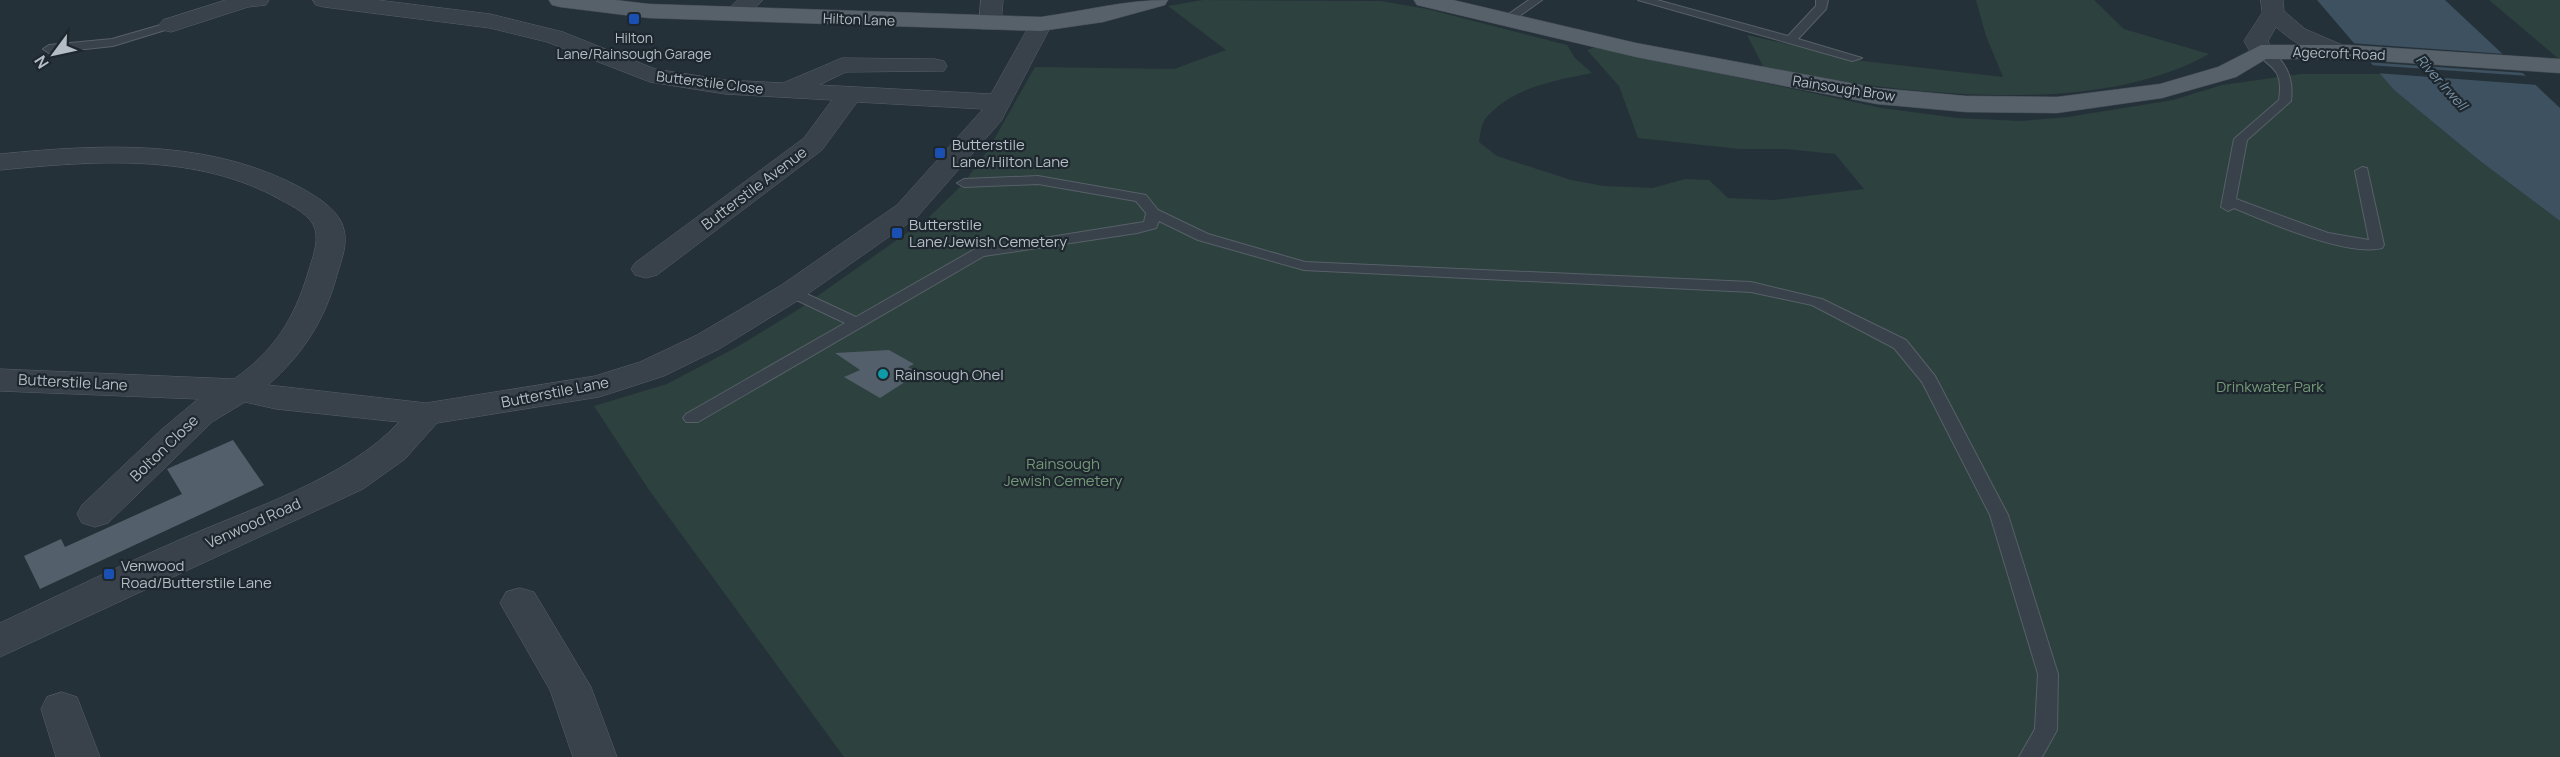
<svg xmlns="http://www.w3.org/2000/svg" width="2560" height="757" viewBox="0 0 2560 757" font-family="Manrope,sans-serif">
	<rect width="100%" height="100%" fill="#253139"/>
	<g fill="#2d413e">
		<path d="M1203,0L1381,1L1427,9L1567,45L1575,58L1592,73C1554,81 1512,87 1485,119C1481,125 1480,136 1479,142L1497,156L1571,180L1604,186L1653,188L1685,179L1709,180L1728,198L1773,200L1864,189L1835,154L1786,149H1739L1638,138L1619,86L1587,50L1596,47L1882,108L1957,118L2021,121L2068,117L2173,100L2222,85L2301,74H2381L2394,90L2480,161L2560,221V757H844L649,490L594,406L667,384L737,347L799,309L928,218L964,183L988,150L1035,67L1174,69L1226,50L1168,6Z"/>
		<path d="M1976,0H2094L2124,29L2209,54C2090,121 1895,91 1765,70L1747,35L1863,61L2003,77L1986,36Z"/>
		<path d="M2489,0H2560V60Z"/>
	</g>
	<path fill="#3d5160" d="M2317,0H2445L2560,108V221L2480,161L2394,90Z"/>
	<g fill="#253139">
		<path d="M2349,43L2505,54L2525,73L2365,62Z"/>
		<path d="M2368,65L2529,76L2538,85L2376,73Z"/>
	</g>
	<g fill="#535f6a">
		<path d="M889,350L914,364L908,367L919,373L880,398L844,377L860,370L835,353Z"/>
		<path d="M233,440L264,485L40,589L24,556L61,539L65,547L182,494L167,469Z"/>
	</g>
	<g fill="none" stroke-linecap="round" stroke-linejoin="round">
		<defs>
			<g id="service">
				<path d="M1529,0H1542L1511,22H1503V18Z"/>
				<path d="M1638,0H1657L1788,36L1816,6V0H1828L1826,9L1798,39L1862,58L1852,61Z"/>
				<path d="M171,22L175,23V27L113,46L49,53L43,49L49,45L112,39Z"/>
				<path d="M2261,48C2286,56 2294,78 2291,101L2247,140L2236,199L2328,233L2369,240L2355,171L2362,167L2367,168L2384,245L2382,248C2347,257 2268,222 2234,208L2228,211L2221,207L2234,139L2279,100C2283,74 2276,69 2257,55L2255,52Z"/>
				<path d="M1038,176L1146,195L1158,210L1208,234L1305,262L1751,282L1822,299L1906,340L1935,376L2008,515L2058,674L2057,730L2042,757H2019L2035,729L2038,674L1990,515L1922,382L1894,348L1812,305L1751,292L1304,270L1198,240L1159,221L1156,228L1137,233L984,256L698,422H686L683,418L686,414L845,323L786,295L783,292L786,289H796L856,317L975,249L1144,222L1146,213L1136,201L1038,184L964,187L957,183L964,179Z"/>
			</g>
			<g id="minor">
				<path d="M226,0H269L266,5L248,7L171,32L163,30L159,25L163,20Z"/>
				<path d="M313,0H377L490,14L563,32L655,69L725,80L783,83L842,58L935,59L944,61L947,66L944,71L846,72L819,85L991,94L1033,19H1049L1052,24L1001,121L917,217L802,298L719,349L664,376L599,397L437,423L405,459L363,489L0,657V623C59,595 119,566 179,540C249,509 347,479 399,422L276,409L245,402L212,422L108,523L95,527L82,523L77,514L82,505L161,430L198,399L0,391V369L234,379C274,351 294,319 308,273C312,259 319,243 315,229C311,215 292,206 281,200C196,152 94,161 0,170V154C102,144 210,138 303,189C319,198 340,211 344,230C348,245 341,261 337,275C325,320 303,354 268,385L426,403L595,376L640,362L697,335L780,286L897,205L983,109L857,102L822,150L657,275L646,278L635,275L631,269L635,263L804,138L832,100L725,94L650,82L547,42L490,28L324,7L316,5Z"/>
				<path d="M738,0H763L742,20H726L723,15Z"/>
				<path d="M981,0H1003L1001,24L998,29H982L979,24Z"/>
				<path d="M520,588L534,592L591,687L617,757H573L550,690L500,603L506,592Z"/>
				<path d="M62,692L77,697L100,757H56L41,709L47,697Z"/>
			</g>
			<path id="tertiary" d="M2261,0H2283L2284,11L2305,29L2347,47L2351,52L2347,57C2325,63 2292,42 2276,27L2268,41L2273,52L2269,57H2253L2244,41L2262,13Z"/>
			<g id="primary">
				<path d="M549,0H615L649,4L1041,17C1084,11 1125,0 1168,0L1165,5L1103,22L1041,31L649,18L560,7L552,5Z"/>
				<path d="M1414,0H1453L1636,43L1877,88L1966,96L2057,97L2160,84L2218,67L2261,45H2348L2560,59V73L2348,59H2266L2236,77L2162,98L2057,113L1966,112L1877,104L1636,57L1417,5Z"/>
			</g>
		</defs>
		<use href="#service" stroke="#576068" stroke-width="2"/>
		<use href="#minor" stroke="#576068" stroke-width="1"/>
		<use href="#tertiary" stroke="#576068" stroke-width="1"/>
		<use href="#primary" stroke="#454e56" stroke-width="1"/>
		<use href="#service" fill="#39424a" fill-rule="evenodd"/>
		<use href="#minor" fill="#39424a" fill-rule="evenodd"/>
		<use href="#tertiary" fill="#39424a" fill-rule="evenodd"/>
		<use href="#primary" fill="#57616a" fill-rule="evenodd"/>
	</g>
	<g fill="#1a4fb4" stroke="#1e272e" stroke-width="2">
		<rect x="628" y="13" width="12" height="12" rx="3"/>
		<rect x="934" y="147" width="12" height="12" rx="3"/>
		<rect x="891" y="227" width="12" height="12" rx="3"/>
		<rect x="103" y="568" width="12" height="12" rx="3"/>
	</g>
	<circle fill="#0f9aa8" stroke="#1e272e" stroke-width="2" cx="883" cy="374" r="6"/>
	<g text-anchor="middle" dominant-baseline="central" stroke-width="4.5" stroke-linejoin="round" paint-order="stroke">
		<g font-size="14" fill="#b4bdc5" stroke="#1e272e">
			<text transform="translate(859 19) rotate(2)">Hilton Lane</text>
			<text transform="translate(2339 53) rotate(2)">Agecroft Road</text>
			<text transform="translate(710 82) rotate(7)">Butterstile Close</text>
			<text transform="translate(1844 88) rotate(9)">Rainsough Brow</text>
		</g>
		<g font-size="14" fill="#b4bdc5" stroke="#1e272e">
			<text x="634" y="37">Hilton<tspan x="634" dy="16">Lane/Rainsough Garage</tspan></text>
		</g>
		<g font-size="14" font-style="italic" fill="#7892a5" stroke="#1e272e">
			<text transform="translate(2442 82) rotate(48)">River Irwell</text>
		</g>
		<g font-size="15" fill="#b4bdc5" stroke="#1e272e" text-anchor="start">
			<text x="952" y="144">Butterstile<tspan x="952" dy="17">Lane/Hilton Lane</tspan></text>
			<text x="909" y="224">Butterstile<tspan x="909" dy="17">Lane/Jewish Cemetery</tspan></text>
			<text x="895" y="374">Rainsough Ohel</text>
			<text x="121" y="565">Venwood<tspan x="121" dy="17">Road/Butterstile Lane</tspan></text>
		</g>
		<g font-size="15" fill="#b4bdc5" stroke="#1e272e">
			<text transform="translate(754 188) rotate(-37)">Butterstile Avenue</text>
			<text transform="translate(73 382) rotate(3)">Butterstile Lane</text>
			<text transform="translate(555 392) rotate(-11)">Butterstile Lane</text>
			<text transform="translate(164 448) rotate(-44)">Bolton Close</text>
			<text transform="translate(253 523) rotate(-24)">Venwood Road</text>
		</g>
		<g font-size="15" fill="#759978" stroke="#1e272e">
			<text x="2270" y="386">Drinkwater Park</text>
			<text x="1063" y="463">Rainsough<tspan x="1063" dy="17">Jewish Cemetery</tspan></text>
		</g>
	</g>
	<g transform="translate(54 54) rotate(237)" stroke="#1e272e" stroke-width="4.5" paint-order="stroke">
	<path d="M0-4.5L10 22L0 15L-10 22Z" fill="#b4bdc5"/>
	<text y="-9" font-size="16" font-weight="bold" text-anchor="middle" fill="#b4bdc5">N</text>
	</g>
</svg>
